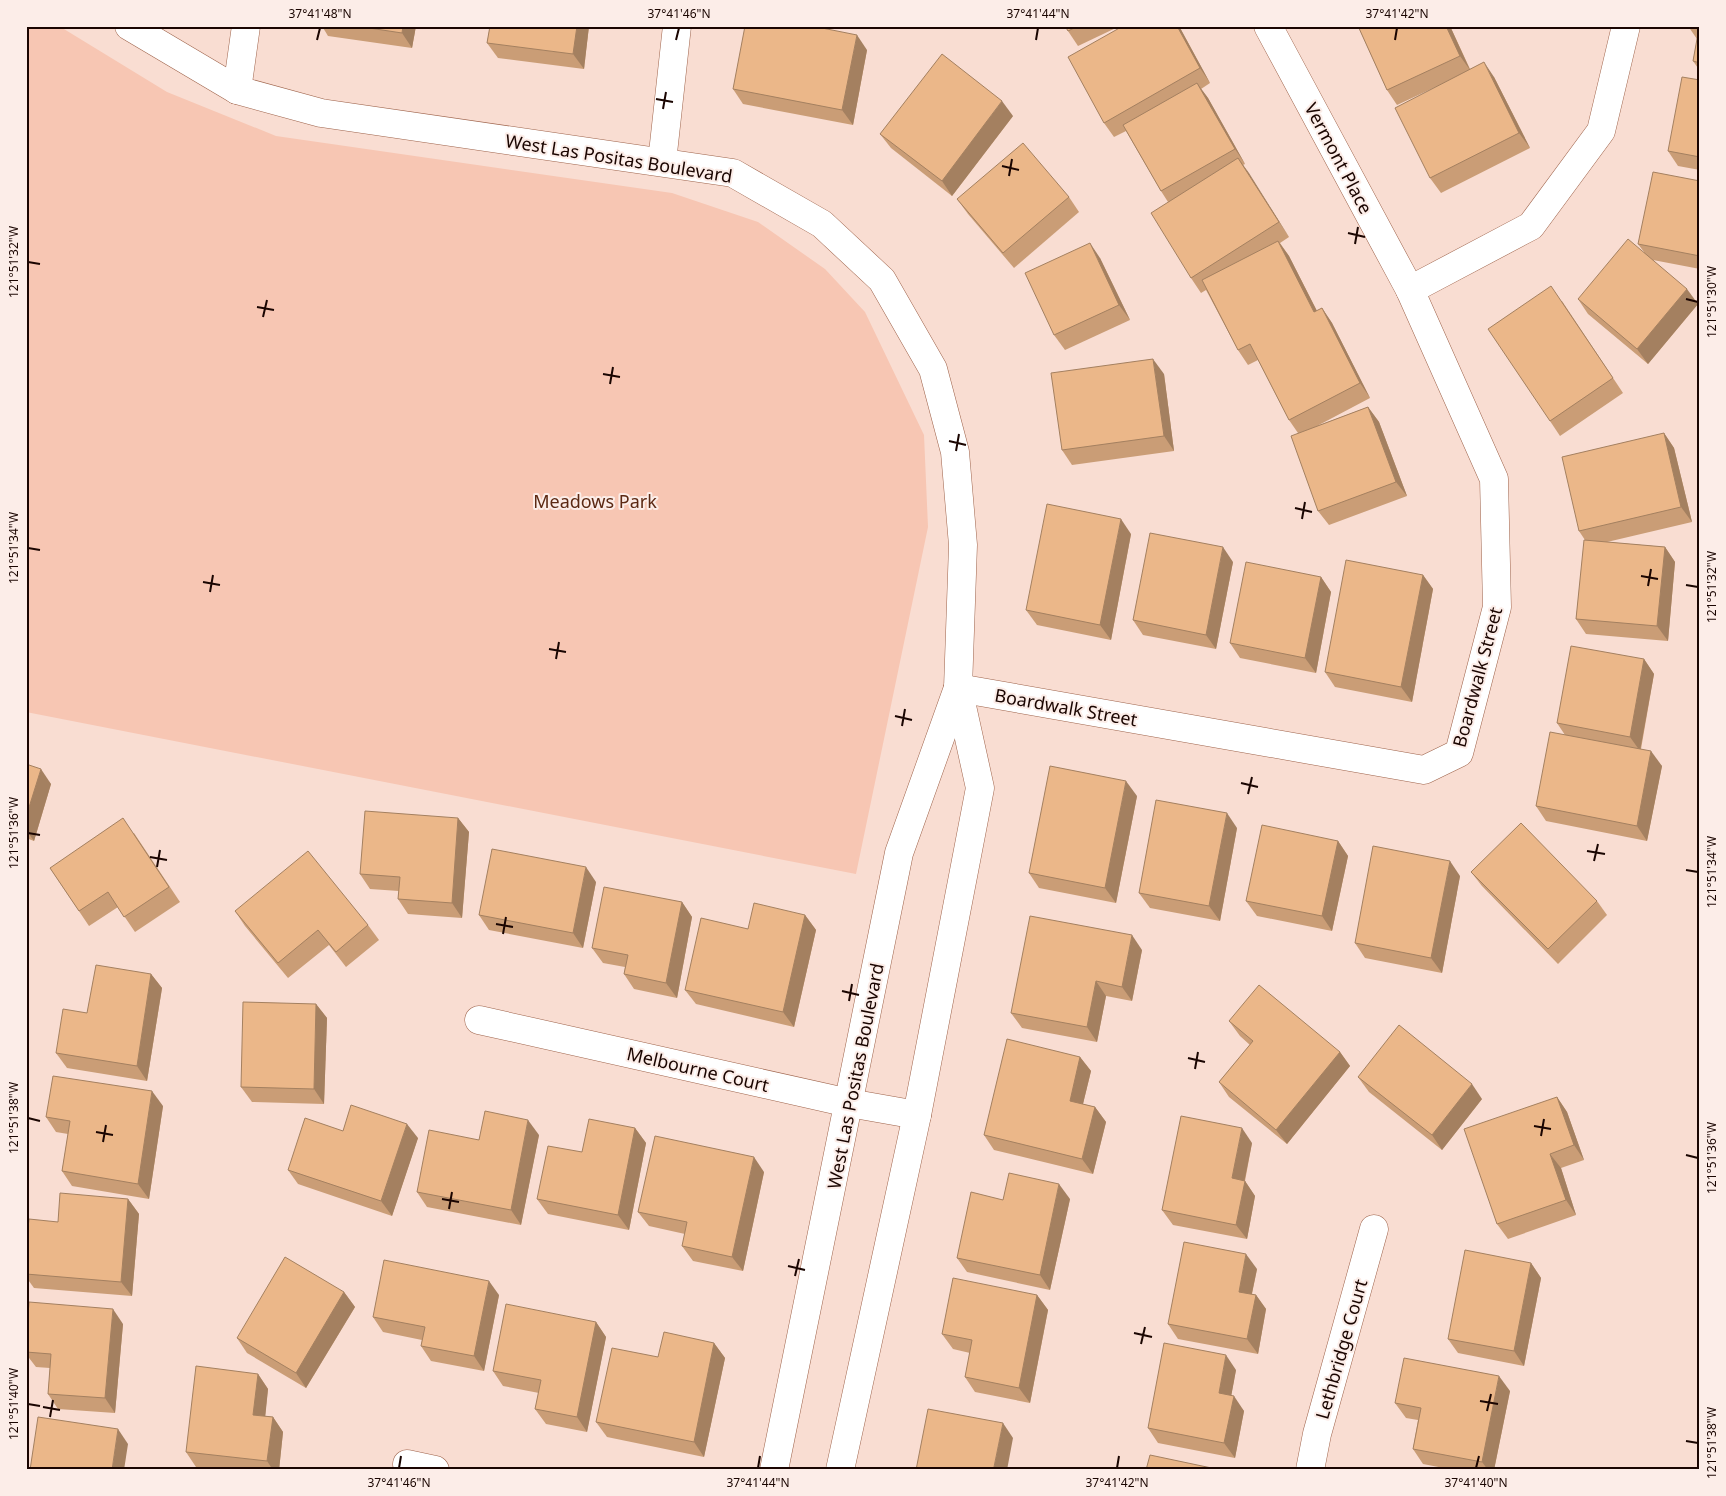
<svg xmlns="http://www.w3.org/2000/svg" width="1726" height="1496" viewBox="0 0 1726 1496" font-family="'Noto Sans',sans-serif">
	<rect width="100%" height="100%" fill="#f9ddd2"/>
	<path fill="#f7c6b3" d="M26,26H59L167,92L276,136L672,193L758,222L825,269L865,312L924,435L928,527L856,874L26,712Z"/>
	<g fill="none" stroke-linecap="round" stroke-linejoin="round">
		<defs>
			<g id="street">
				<path d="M129,26L237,90L321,113L733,173L822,224L882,280L933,369L955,452L963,545L958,688L980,788L917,1115L840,1470"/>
				<path d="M1268,26L1410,290"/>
				<path d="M237,90L246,26"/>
				<path d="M662,162L677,26"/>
				<path d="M958,688L1424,770L1459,753L1497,607L1494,479L1410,290L1531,226L1601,131L1626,26"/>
				<path d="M479,1020L849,1103L917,1115"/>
				<path d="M407,1464L435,1470"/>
				<path d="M774,1470L899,853L958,688"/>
				<path d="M1310,1470L1317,1434L1374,1229"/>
			</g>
		</defs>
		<use href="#street" stroke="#9e634b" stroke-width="29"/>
		<use href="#street" stroke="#fff" stroke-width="28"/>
	</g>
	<g fill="#ca9d76">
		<path d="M322,26H416L412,48L328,36Z"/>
		<path d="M490,26H589L584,69L498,58L487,43Z"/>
		<path d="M823,26H845L844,29Z"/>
		<path d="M1065,26H1120L1078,46L1068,31Z"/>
		<path d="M1179,26L1210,83L1201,89L1208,98L1245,164L1243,165L1289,237L1280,243L1289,256L1317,311L1322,308L1332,323L1370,398L1317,426L1368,407L1379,422L1407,496L1329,525L1318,511L1298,433L1289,420L1258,360L1248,365L1238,350L1206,290L1201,293L1191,278L1168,202L1161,191L1126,131L1114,137L1104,123Z"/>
		<path d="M1358,26H1450L1470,69L1494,77L1530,148L1441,193L1430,178L1442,84L1397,105L1387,90Z"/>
		<path d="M1688,26H1700V71L1693,61L1697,39Z"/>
		<path d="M867,50L853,125L743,104L733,89Z"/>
		<path d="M1700,80V170L1678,166L1668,151Z"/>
		<path d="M1013,116L952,196L891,148L880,134Z"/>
		<path d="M1700,181V269L1653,260L1698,304L1648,364L1588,314L1578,299L1644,252L1638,244Z"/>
		<path d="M1069,197L1079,212L1014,268L968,214L957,199Z"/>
		<path d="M1100,258L1130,320L1065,350L1054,335Z"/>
		<path d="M1562,301L1623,393L1560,436L1550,421Z"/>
		<path d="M1164,374L1174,451L1072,465L1062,450Z"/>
		<path d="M1664,433L1674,448L1692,522L1607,542L1665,547L1675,562L1668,641L1586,634L1576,619L1585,540L1579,531Z"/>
		<path d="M1131,534L1111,640L1037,625L1026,610Z"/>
		<path d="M1233,562L1216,649L1143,635L1133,620Z"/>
		<path d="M1423,575L1433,589L1412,702L1335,687L1325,672Z"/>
		<path d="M1321,577L1331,592L1316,673L1240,658L1230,643Z"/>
		<path d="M1644,659L1654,674L1641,749L1662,766L1647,841L1546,821L1536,806L1565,735L1557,723Z"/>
		<path d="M26,764L51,784L34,841L26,838Z"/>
		<path d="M1137,796L1116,903L1039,888L1029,873Z"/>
		<path d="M458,818L469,832L462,918L408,914L398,899L399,891L370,889L360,874Z"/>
		<path d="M1237,828L1220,921L1150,908L1139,893Z"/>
		<path d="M134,833L180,902L135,932L118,907L89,926L50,868Z"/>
		<path d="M1338,841L1348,856L1332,931L1257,916L1246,901Z"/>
		<path d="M1471,872L1597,901L1607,915L1558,964L1482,886Z"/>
		<path d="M1460,876L1442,973L1365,958L1355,943Z"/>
		<path d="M596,882L583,948L489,930L479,915Z"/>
		<path d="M682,902L692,917L677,998L634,989L624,974L625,967L603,963L592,948Z"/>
		<path d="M235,911L368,925L379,940L346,967L329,945L288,978L245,926Z"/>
		<path d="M805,915L816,930L794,1027L696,1004L685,990L748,929Z"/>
		<path d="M1142,950L1132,1001L1106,996L1097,1042L1022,1028L1011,1013Z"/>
		<path d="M151,974L162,988L147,1081L67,1068L56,1053L87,1013Z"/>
		<path d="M316,1004L327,1018L324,1104L252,1102L241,1087Z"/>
		<path d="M1229,1021L1340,1052L1350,1066L1287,1144L1229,1097L1219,1082L1250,1045L1240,1036Z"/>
		<path d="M1080,1057L1091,1071L1083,1104L1095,1107L1106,1122L1093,1174L994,1150L984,1135Z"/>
		<path d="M1358,1077L1482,1099L1442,1150L1369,1092Z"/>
		<path d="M1557,1097L1567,1112L1584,1160L1561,1168L1576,1215L1508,1239L1497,1224Z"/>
		<path d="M163,1106L149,1199L72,1186L62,1171L68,1134L56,1132L46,1117Z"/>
		<path d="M635,1128L646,1143L629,1230L548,1214L537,1199L582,1152Z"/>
		<path d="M343,1131L418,1138L392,1216L298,1184L288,1170Z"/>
		<path d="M539,1135L521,1225L427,1207L417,1192L479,1140Z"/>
		<path d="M1252,1143L1245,1181L1255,1196L1247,1239L1173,1225L1162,1210Z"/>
		<path d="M764,1172L743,1271L693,1261L682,1246L685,1234L649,1226L638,1212Z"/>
		<path d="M128,1199L139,1214L132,1296L34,1288L26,1277V1246L58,1222Z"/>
		<path d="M1070,1199L1050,1290L967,1272L957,1258L1003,1200Z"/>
		<path d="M1531,1263L1541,1278L1524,1366L1458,1353L1448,1339Z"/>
		<path d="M1257,1269L1252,1294L1256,1295L1266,1309L1258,1354L1178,1339L1168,1324Z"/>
		<path d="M344,1292L355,1307L306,1388L247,1353L237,1338Z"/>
		<path d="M499,1295L484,1371L431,1361L421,1346L422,1340L383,1332L373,1317Z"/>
		<path d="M1037,1295L1048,1310L1030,1403L975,1392L965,1377L970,1353L953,1349L942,1334Z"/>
		<path d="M596,1322L606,1337L587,1432L546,1424L535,1409L539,1393L503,1386L493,1371Z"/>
		<path d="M123,1324L115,1413L58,1409L48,1394L50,1368L36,1367L26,1354V1341Z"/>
		<path d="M714,1343L725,1358L704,1457L607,1437L596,1422Z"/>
		<path d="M1236,1370L1231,1396L1244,1411L1235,1458L1158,1443L1148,1428Z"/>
		<path d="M258,1374L268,1389L265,1416L273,1417L283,1432L279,1470H223L196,1467L186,1452Z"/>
		<path d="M1510,1391L1494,1470H1454L1423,1464L1413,1449L1418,1420L1406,1418L1395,1403Z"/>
	</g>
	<g fill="#a48060">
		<path d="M403,26H416L412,48L402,33Z"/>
		<path d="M577,26H589L584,69L573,54Z"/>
		<path d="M1177,26H1179L1210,83L1200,68Z"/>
		<path d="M1446,26H1450L1470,70L1460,56Z"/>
		<path d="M857,35L867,50L853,125L842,110Z"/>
		<path d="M1484,62L1494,77L1530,148L1519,133Z"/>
		<path d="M1197,83L1208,98L1245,164L1235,149Z"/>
		<path d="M1002,101L1013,116L952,196L942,181Z"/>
		<path d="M1238,158L1249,173L1289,237L1279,222Z"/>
		<path d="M1278,241L1289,256L1325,327L1314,312Z"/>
		<path d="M1090,243L1100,258L1130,320L1119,305Z"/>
		<path d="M1687,289L1698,304L1648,364L1637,349Z"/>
		<path d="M1322,308L1332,323L1370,398L1360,383Z"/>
		<path d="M1153,359L1164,374L1174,451L1164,436Z"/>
		<path d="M1368,407L1379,422L1407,496L1396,482Z"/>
		<path d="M1664,433L1674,448L1692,522L1681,507Z"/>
		<path d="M1121,519L1131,534L1111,640L1100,625Z"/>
		<path d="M1223,547L1233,562L1216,649L1206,635Z"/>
		<path d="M1665,547L1675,562L1668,641L1657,626Z"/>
		<path d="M1423,575L1433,589L1412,702L1401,687Z"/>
		<path d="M1321,577L1331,592L1316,673L1305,658Z"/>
		<path d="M1644,659L1654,674L1640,751L1630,737Z"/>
		<path d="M1651,751L1662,766L1647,841L1637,826Z"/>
		<path d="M41,769L51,784L34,841L26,830V817Z"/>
		<path d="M1126,781L1137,796L1116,903L1105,888Z"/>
		<path d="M1227,813L1237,828L1220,921L1209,906Z"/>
		<path d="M458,818L469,832L462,918L452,903Z"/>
		<path d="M1338,841L1348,856L1332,931L1322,916Z"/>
		<path d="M1450,861L1460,876L1442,973L1431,958Z"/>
		<path d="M586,867L596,882L583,948L573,933Z"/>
		<path d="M682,902L692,917L677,998L666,983Z"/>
		<path d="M805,915L816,930L794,1027L783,1012Z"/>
		<path d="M1132,935L1142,950L1132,1001L1122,987Z"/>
		<path d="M151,974L162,988L147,1081L137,1066Z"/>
		<path d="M1096,981L1106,996L1097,1042L1087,1027Z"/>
		<path d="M316,1004L327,1018L324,1104L314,1089Z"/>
		<path d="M1340,1052L1350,1066L1287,1144L1276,1130Z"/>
		<path d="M1080,1057L1091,1071L1080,1116L1070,1101Z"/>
		<path d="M1472,1084L1482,1099L1442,1150L1432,1135Z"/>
		<path d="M152,1091L163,1106L149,1199L138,1184Z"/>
		<path d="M1557,1097L1567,1112L1584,1160L1574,1145Z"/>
		<path d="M1095,1107L1106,1122L1093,1174L1082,1159Z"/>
		<path d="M528,1120L539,1135L521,1225L511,1210Z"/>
		<path d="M407,1124L418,1138L392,1216L381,1201Z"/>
		<path d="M635,1128L646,1143L629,1230L618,1215Z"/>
		<path d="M1242,1128L1252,1143L1242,1193L1232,1178Z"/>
		<path d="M1550,1154L1561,1168L1576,1215L1566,1200Z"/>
		<path d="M754,1157L764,1172L743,1271L732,1257Z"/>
		<path d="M1245,1181L1255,1196L1247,1239L1236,1225Z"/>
		<path d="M1059,1184L1070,1199L1050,1290L1040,1275Z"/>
		<path d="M128,1199L139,1214L132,1296L121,1282Z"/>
		<path d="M1246,1254L1257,1269L1249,1307L1239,1292Z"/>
		<path d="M1531,1263L1541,1278L1524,1366L1514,1351Z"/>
		<path d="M489,1281L499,1295L484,1371L474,1356Z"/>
		<path d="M344,1292L355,1307L306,1388L296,1373Z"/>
		<path d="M1037,1295L1048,1310L1030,1403L1019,1388Z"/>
		<path d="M1256,1295L1266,1309L1258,1354L1247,1339Z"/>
		<path d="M113,1309L123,1324L115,1413L105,1398Z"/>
		<path d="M596,1322L606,1337L587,1432L577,1417Z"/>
		<path d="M714,1343L725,1358L704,1457L694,1442Z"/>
		<path d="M1226,1355L1236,1370L1229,1408L1219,1393Z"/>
		<path d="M258,1374L268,1389L264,1429L253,1415Z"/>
		<path d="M1499,1376L1510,1391L1494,1470H1488L1482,1462Z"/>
		<path d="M1234,1396L1244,1411L1235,1458L1224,1443Z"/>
		<path d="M273,1417L283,1432L279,1470H273L267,1461Z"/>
		<path d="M1003,1423L1013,1438L1007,1470L994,1467Z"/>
		<path d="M118,1429L128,1444L124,1470H112Z"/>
	</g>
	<g fill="#ebb789" stroke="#a48060">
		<path d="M356,26H403L402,33Z"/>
		<path d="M490,26H577L573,54L487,43Z"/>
		<path d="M745,26H812L857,35L842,110L733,89Z"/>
		<path d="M1065,26H1078L1068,31Z"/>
		<path d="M1123,26H1177L1200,68L1104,123L1068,57Z"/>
		<path d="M1358,26H1446L1460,56L1387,90Z"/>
		<path d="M1689,26H1700V63L1693,61L1699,28Z"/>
		<path d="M942,54L1002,101L942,181L880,134Z"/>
		<path d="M1484,62L1519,133L1430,178L1395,108Z"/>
		<path d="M1682,77L1700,80V157L1668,151Z"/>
		<path d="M1197,83L1235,149L1161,191L1123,125Z"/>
		<path d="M1023,143L1069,197L1003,253L957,199Z"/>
		<path d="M1238,158L1279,222L1191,278L1151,213Z"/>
		<path d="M1653,172L1700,181V256L1638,244Z"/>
		<path d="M1628,239L1687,289L1637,349L1578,299Z"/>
		<path d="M1278,241L1314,312L1322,308L1360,383L1289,420L1250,344L1238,350L1202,280Z"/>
		<path d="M1090,243L1119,305L1054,335L1025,273Z"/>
		<path d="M1551,286L1613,378L1550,421L1488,329Z"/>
		<path d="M1153,359L1164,436L1062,450L1051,373Z"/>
		<path d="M1368,407L1396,482L1318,511L1291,436Z"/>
		<path d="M1664,433L1681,507L1579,531L1562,457Z"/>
		<path d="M1047,504L1121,519L1100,625L1026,610Z"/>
		<path d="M1150,533L1223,547L1206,635L1133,620Z"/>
		<path d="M1584,540L1665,547L1657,626L1576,619Z"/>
		<path d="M1346,560L1423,575L1401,687L1325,672Z"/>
		<path d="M1246,562L1321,577L1305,658L1230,643Z"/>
		<path d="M1571,646L1644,659L1630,737L1557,723Z"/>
		<path d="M1550,732L1651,751L1637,826L1536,806Z"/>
		<path d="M26,764L41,769L26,817Z"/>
		<path d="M1050,766L1126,781L1105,888L1029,873Z"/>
		<path d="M1156,800L1227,813L1209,906L1139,893Z"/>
		<path d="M365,811L458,818L452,903L398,899L400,877L360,874Z"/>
		<path d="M123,818L169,887L124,917L108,892L79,911L50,868Z"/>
		<path d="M1521,823L1597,901L1548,949L1471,872Z"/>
		<path d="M1262,825L1338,841L1322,916L1246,901Z"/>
		<path d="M1373,846L1450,861L1431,958L1355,943Z"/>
		<path d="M492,849L586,867L573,933L479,915Z"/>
		<path d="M308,851L368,925L336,952L318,930L278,963L235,911Z"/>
		<path d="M604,887L682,902L666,983L624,974L628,955L592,948Z"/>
		<path d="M754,903L805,915L783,1012L685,990L701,918L748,929Z"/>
		<path d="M1030,916L1132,935L1122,987L1096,981L1087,1027L1011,1013Z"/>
		<path d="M96,965L151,974L137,1066L56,1053L63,1009L87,1013Z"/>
		<path d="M1259,985L1340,1052L1276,1130L1219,1082L1253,1041L1229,1021Z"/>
		<path d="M243,1002L316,1004L314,1089L241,1087Z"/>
		<path d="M1399,1025L1472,1084L1432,1135L1358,1077Z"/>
		<path d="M1007,1039L1080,1057L1070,1101L1095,1107L1082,1159L984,1135Z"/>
		<path d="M53,1076L152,1091L138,1184L62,1171L70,1121L46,1117Z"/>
		<path d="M1557,1097L1574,1145L1550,1154L1566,1200L1497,1224L1464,1129Z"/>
		<path d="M351,1105L407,1124L381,1201L288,1170L305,1118L343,1131Z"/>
		<path d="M485,1111L528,1120L511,1210L417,1192L429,1130L479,1140Z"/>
		<path d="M1181,1116L1242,1128L1232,1178L1245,1181L1236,1225L1162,1210Z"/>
		<path d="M589,1119L635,1128L618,1215L537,1199L548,1146L582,1152Z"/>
		<path d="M655,1136L754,1157L732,1257L682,1246L687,1222L638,1212Z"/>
		<path d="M1009,1173L1059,1184L1040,1275L957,1258L971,1192L1003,1200Z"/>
		<path d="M60,1193L128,1199L121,1282L26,1274V1246L29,1219L58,1222Z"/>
		<path d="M1184,1242L1246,1254L1239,1292L1256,1295L1247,1339L1168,1324Z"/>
		<path d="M1465,1250L1531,1263L1514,1351L1448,1339Z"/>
		<path d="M285,1257L344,1292L296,1373L237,1338Z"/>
		<path d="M384,1260L489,1281L474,1356L421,1346L425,1327L373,1317Z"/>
		<path d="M953,1278L1037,1295L1019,1388L965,1377L972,1340L942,1334Z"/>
		<path d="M29,1302L113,1309L105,1398L48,1394L51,1354L26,1352V1341Z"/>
		<path d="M506,1304L596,1322L577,1417L535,1409L541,1380L493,1371Z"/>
		<path d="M664,1332L714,1343L694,1442L596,1422L612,1348L658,1357Z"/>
		<path d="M1164,1343L1226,1355L1219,1393L1234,1396L1224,1443L1148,1428Z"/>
		<path d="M1404,1358L1499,1376L1482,1462L1413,1449L1421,1408L1395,1403Z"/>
		<path d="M196,1366L258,1374L253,1415L273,1417L267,1461L186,1452Z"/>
		<path d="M928,1409L1003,1423L994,1467L1010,1470H916Z"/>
		<path d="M38,1417L118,1429L112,1470H30Z"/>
		<path d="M1150,1455L1221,1470H1146Z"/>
	</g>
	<path fill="none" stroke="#1a0501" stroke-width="2" d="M317,40L320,28M676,40L679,28M1036,40L1038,28M1395,40L1397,28M656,99L673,102M663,109L666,92M1002,166L1019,170M1009,176L1012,159M1348,233L1365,237M1355,244L1358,227M28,262L40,264M1686,299L1698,302M257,307L274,310M263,317L267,300M603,374L620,377M610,384L613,367M949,441L966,445M956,451L959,434M1295,508L1312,512M1302,519L1305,502M28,548L40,550M1641,576L1658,579M203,582L220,585M1686,585L1698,587M1648,586L1651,569M210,592L213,575M549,649L566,652M556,659L559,642M895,716L912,720M902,726L905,709M1241,783L1258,787M1248,794L1252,777M28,833L40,835M1587,851L1605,854M150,857L167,860M1594,861L1598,844M157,867L160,850M1686,870L1698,872M496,924L513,927M503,934L506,917M842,991L859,995M849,1001L852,984M1188,1058L1205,1062M1195,1069L1198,1052M28,1118L40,1121M1534,1126L1551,1129M96,1132L113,1135M1541,1136L1544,1119M103,1142L106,1125M1686,1155L1698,1158M442,1199L459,1202M449,1209L452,1192M788,1266L805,1270M795,1276L799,1259M1134,1333L1152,1337M1141,1344L1145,1327M1480,1401L1498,1404M28,1404L40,1406M43,1407L60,1410M1487,1411L1491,1394M50,1417L53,1400M1686,1441L1698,1443M399,1468L401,1456M758,1468L760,1456M1117,1468L1119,1456M1476,1468L1479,1456"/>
	<g text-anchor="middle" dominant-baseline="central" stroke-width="4" stroke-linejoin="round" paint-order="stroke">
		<g font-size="18" fill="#1a0501" stroke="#fcede8">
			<text transform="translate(619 158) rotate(9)">West Las Positas Boulevard</text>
			<text transform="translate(1339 158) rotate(62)">Vermont Place</text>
			<text transform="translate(1477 677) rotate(-75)">Boardwalk Street</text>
			<text transform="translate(1066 707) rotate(10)">Boardwalk Street</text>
			<text transform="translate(698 1069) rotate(13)">Melbourne Court</text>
			<text transform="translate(855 1076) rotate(-79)">West Las Positas Boulevard</text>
			<text transform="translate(1341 1349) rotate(-74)">Lethbridge Court</text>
		</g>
		<g font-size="18" fill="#5c2913" stroke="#fcede8">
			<text x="595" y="501">Meadows Park</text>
		</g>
	</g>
	<rect width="1726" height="1496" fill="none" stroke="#fcede8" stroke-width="55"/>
	<rect x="28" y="28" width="1670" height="1440" fill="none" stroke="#1a0501" stroke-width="2"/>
	<g font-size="12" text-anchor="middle" fill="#1a0501">
		<text x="320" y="18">37°41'48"N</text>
		<text x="679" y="18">37°41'46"N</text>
		<text x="1038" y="18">37°41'44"N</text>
		<text x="1397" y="18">37°41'42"N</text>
		<text transform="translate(14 262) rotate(-90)" y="4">121°51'32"W</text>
		<text transform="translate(1712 302) rotate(-90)" y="4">121°51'30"W</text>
		<text transform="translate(14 548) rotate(-90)" y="4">121°51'34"W</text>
		<text transform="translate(1712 587) rotate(-90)" y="4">121°51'32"W</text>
		<text transform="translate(14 833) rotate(-90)" y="4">121°51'36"W</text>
		<text transform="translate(1712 872) rotate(-90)" y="4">121°51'34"W</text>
		<text transform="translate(14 1118) rotate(-90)" y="4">121°51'38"W</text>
		<text transform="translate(1712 1158) rotate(-90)" y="4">121°51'36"W</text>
		<text transform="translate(14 1404) rotate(-90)" y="4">121°51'40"W</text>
		<text transform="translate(1712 1443) rotate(-90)" y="4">121°51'38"W</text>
		<text x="399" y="1487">37°41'46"N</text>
		<text x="758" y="1487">37°41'44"N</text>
		<text x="1117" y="1487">37°41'42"N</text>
		<text x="1476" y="1487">37°41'40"N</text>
	</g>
</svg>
